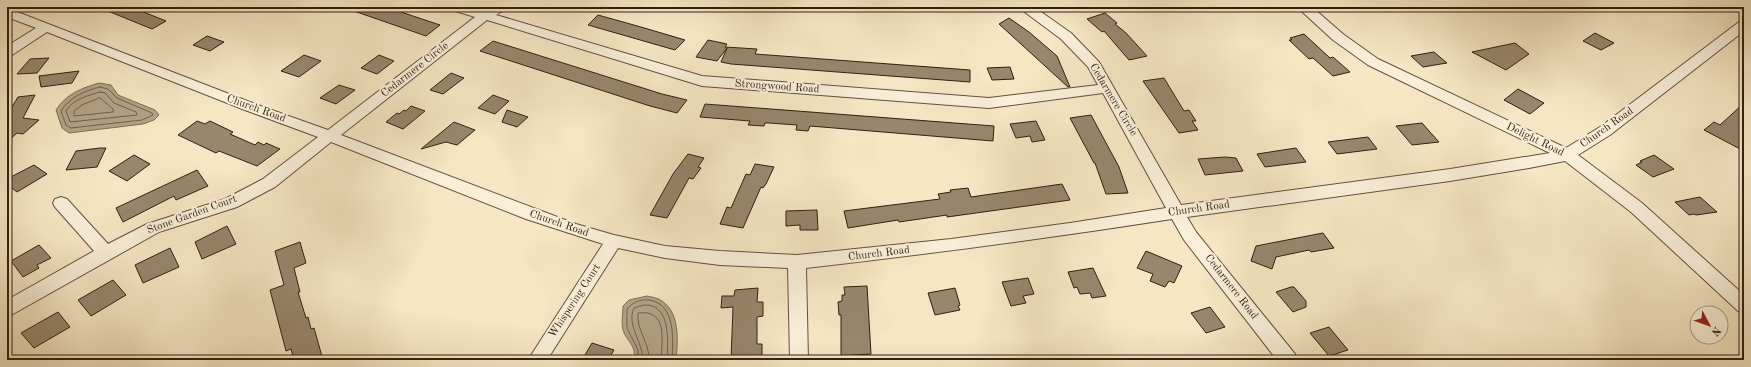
<svg xmlns="http://www.w3.org/2000/svg" width="1751" height="367" viewBox="0 0 1751 367" font-family="'Old Standard TT',serif">
	<rect width="100%" height="100%" fill="#f6e6c4"/>
	<filter id="stains"><feTurbulence type="fractalNoise" baseFrequency=".005" numOctaves="4"/><feColorMatrix values="0 0 0 0 .2 0 0 0 0 .09 0 0 0 0 .02 0 0 0 .5 -.17"/></filter>
	<radialGradient id="worn" r=".72"><stop offset=".6" stop-color="#630" stop-opacity="0"/><stop offset="1" stop-color="#630" stop-opacity=".3"/></radialGradient>
	<g fill="#b3a286" stroke="#7f6e56">
		<path d="M99,83L111,85L118,95L155,110L159,115L154,120L143,124L69,133L62,128L56,110C66,94 82,88 99,83Z"/>
		<path d="M647,296C652,297 658,298 662,301C680,313 678,341 676,360H634C637,345 626,341 623,330C621,322 623,314 623,306L629,300Z"/>
	</g>
	<g fill="none" stroke-linecap="round" stroke-linejoin="round">
		<g stroke="#72604a" stroke-width="1">
			<path d="M100,87L108,89L117,98L152,113L153,115L142,120L71,128L66,125L61,111C70,97 84,91 100,87Z"/>
			<path d="M100,92L105,93L114,103L136,112L137,115L70,122L66,111C73,99 87,96 100,92Z"/>
			<path d="M100,98L113,109V112L74,116V111L82,105Z"/>
			<path d="M638,360V350L627,328V309C633,302 640,299 649,300C676,304 673,339 672,360"/>
			<path d="M643,360C643,342 626,325 634,308C638,307 642,305 646,305C671,305 668,343 667,360"/>
			<path d="M649,360C650,343 636,330 638,313C668,309 662,340 661,360"/>
		</g>
	</g>
	<g fill="#98866d" stroke="#321f0f">
		<path d="M98,7H131L166,21L152,29Z"/>
		<path d="M352,7H386L440,25L426,36L351,10Z"/>
		<path d="M1105,13L1117,23L1115,24L1126,33L1147,56L1129,60L1104,31L1102,32L1087,19Z"/>
		<path d="M598,15L641,27L685,40L675,50L588,25Z"/>
		<path d="M1009,18L1029,32L1057,56L1070,87H1068L999,24Z"/>
		<path d="M1595,33L1614,43L1601,50L1583,41Z"/>
		<path d="M1304,34L1330,58L1333,57L1350,72L1333,76L1313,58L1309,59L1289,40H1292L1290,38Z"/>
		<path d="M207,36L224,42L210,51L193,45Z"/>
		<path d="M708,40L727,44L725,47L757,49L755,54L970,70V82L731,64L721,62L727,48L717,61L696,57Z"/>
		<path d="M493,41L662,94L687,100L677,113L650,106L480,51Z"/>
		<path d="M1515,43L1529,54L1506,70L1472,52Z"/>
		<path d="M1434,52L1447,63L1423,67L1411,56Z"/>
		<path d="M304,55L321,61L299,77L281,71Z"/>
		<path d="M379,55L394,61L377,74L361,68Z"/>
		<path d="M49,58L37,73L17,74L30,59Z"/>
		<path d="M1010,67L1014,79L992,80L987,68Z"/>
		<path d="M79,71L72,83L41,87L39,76Z"/>
		<path d="M451,73L464,78L443,94L430,90Z"/>
		<path d="M1164,78L1184,111L1189,110L1196,121H1192L1198,130L1179,133L1143,81Z"/>
		<path d="M339,85L355,90L336,104L320,98Z"/>
		<path d="M1518,89L1544,103L1530,114L1504,100Z"/>
		<path d="M35,95L23,118L39,120L23,134L17,133L7,142V115L18,97Z"/>
		<path d="M493,95L509,101L495,114L478,108Z"/>
		<path d="M1744,103V151L1704,130L1714,122L1720,125Z"/>
		<path d="M705,104L994,126L993,141L810,126L808,131L796,130L797,125L769,123H765L764,126L748,125L750,121L700,117Z"/>
		<path d="M411,106L425,111L403,129L386,122L397,113L399,114L404,110L406,111Z"/>
		<path d="M507,110L528,117L517,127L502,122Z"/>
		<path d="M1091,115L1119,167L1128,193L1106,194L1095,163H1094L1070,118Z"/>
		<path d="M197,121L205,124L210,121L233,132L230,134L255,145L258,142L264,145L266,143L280,149L257,166L219,151L216,153L178,135Z"/>
		<path d="M1036,121L1045,140L1032,142L1030,136L1016,138L1010,124Z"/>
		<path d="M454,122L475,130L457,145L446,142L421,149Z"/>
		<path d="M1422,123L1439,142L1412,145L1396,126Z"/>
		<path d="M1368,137L1377,149L1337,154L1328,142Z"/>
		<path d="M100,148H106L97,167L66,170L76,151Z"/>
		<path d="M1296,148L1306,162L1265,167L1257,154Z"/>
		<path d="M688,154L704,158L698,167L701,168L693,179L689,178L667,218L650,215L673,174Z"/>
		<path d="M134,155L150,164L127,181L109,171Z"/>
		<path d="M1654,155L1674,169L1653,177L1636,165L1642,162L1640,161Z"/>
		<path d="M1225,157L1236,158L1243,171L1205,175L1198,159Z"/>
		<path d="M755,164L774,167L766,184L763,188L761,187L743,228L720,224L727,207L731,208L746,174L750,175Z"/>
		<path d="M34,165L47,174L17,192L7,184V179Z"/>
		<path d="M197,170L208,186L176,200L174,196L123,222L116,208Z"/>
		<path d="M1062,184L1070,200L947,217V215L899,222L898,220L848,228L844,211L940,199L938,194L951,192L950,190L968,188L971,197Z"/>
		<path d="M1700,197L1717,212L1696,215L1694,214L1689,215L1675,202Z"/>
		<path d="M817,210L818,230H800V225L786,226V211Z"/>
		<path d="M227,226L236,244L202,259L195,242Z"/>
		<path d="M1323,233L1334,248L1311,252L1309,250L1276,257L1272,269L1251,261L1256,246Z"/>
		<path d="M300,242L306,263L294,268L300,292H298L306,318L308,317L311,329L314,328L323,360H294L291,349L286,351L270,290L284,285L275,251Z"/>
		<path d="M39,245L51,258L37,265L39,268L23,277L11,261Z"/>
		<path d="M170,248L179,267L143,283L135,265Z"/>
		<path d="M1146,251L1182,266L1174,283L1169,281L1165,287L1150,281L1153,274L1137,268Z"/>
		<path d="M1093,268L1106,296L1092,298L1090,293L1080,294L1077,287L1074,288L1068,272Z"/>
		<path d="M1028,278L1034,294L1023,296L1026,303L1011,306L1002,282Z"/>
		<path d="M113,280L126,295L91,316L78,300Z"/>
		<path d="M867,286L871,354L841,356V315H839L838,302L842,301V295H845L844,287Z"/>
		<path d="M1291,287H1294L1306,301V307L1293,312L1276,292Z"/>
		<path d="M758,288L757,302H763V316L757,317V344H762V359L731,360L733,307L721,308L722,296H734L735,290Z"/>
		<path d="M955,288L960,305L958,306L960,310L935,315L928,293Z"/>
		<path d="M1210,307L1225,327L1206,333L1191,313Z"/>
		<path d="M58,312L70,327L34,348L21,333Z"/>
		<path d="M1329,327L1348,350L1329,356L1310,333Z"/>
		<path d="M592,343L614,350L608,360H582Z"/>
	</g>
	<g fill="none" stroke-linecap="round" stroke-linejoin="round">
		<defs>
			<path id="minor" d="M450,7H471L484,11L491,7H508L496,15L702,76L989,98L1098,85L1088,67L1061,39L1018,7H1034L1071,33L1099,62L1181,205L1450,169L1550,153L1368,65L1333,40L1297,7H1312L1343,34L1378,59L1566,148L1600,127L1739,22L1744,21V31L1610,135L1578,155L1642,203L1744,295V313L1738,311L1631,212L1565,161L1529,168L1450,181L1187,217L1196,232L1295,354L1297,360H1277L1184,240L1172,219C1050,238 928,254 806,268L808,360H790L788,268L720,265L665,258L618,248L547,360H528L603,244L526,219L331,142L275,187L237,207L159,232L13,314L7,316V300L94,251L55,207L53,203L55,199L61,197L67,199L108,244L147,224L225,199L263,179L318,137L245,110L47,32L12,55L7,56V46L36,28L7,17V8L255,104L328,130L475,17L452,10ZM487,20L702,86L989,108L1103,93L1166,208L1070,223L951,239L797,255L720,251L665,246L614,235L576,224L341,135Z"/>
		</defs>
		<use href="#minor" stroke="#63513c" stroke-width="2"/>
		<use href="#minor" fill="#f9efd9" fill-rule="evenodd"/>
	</g>
	<g text-anchor="middle" dominant-baseline="central" stroke-width="4" stroke-linejoin="round" paint-order="stroke">
		<g font-size="11" fill="#321f0f" stroke="#f9efd9">
			<text transform="translate(415 70) rotate(-38)">Cedarmere Circle</text>
			<text transform="translate(777 87) rotate(4)">Strongwood Road</text>
			<text transform="translate(1113 100) rotate(59)">Cedarmere Circle</text>
			<text transform="translate(256 109) rotate(20)">Church Road</text>
			<text transform="translate(1607 128) rotate(-35)">Church Road</text>
			<text transform="translate(1535 140) rotate(26)">Delight Road</text>
			<text transform="translate(1199 209) rotate(-8)">Church Road</text>
			<text transform="translate(192 215) rotate(-20)">Stone Garden Court</text>
			<text transform="translate(559 224) rotate(19)">Church Road</text>
			<text transform="translate(879 254) rotate(-7)">Church Road</text>
			<text transform="translate(1231 287) rotate(52)">Cedarmere Road</text>
			<text transform="translate(575 301) rotate(-57)">Whispering Court</text>
		</g>
	</g>
	<rect width="1751" height="367" fill="none" stroke="#f6e6c4" stroke-width="24"/>
	<rect x="8" y="8" width="1735" height="351" fill="none" stroke="#321f0f" stroke-width="2"/>
	<rect x="12" y="12" width="1727" height="343" fill="none" stroke="#321f0f"/>
	<g transform="translate(1709 325) rotate(131)"><circle r="19" fill="#f9efd9" stroke="#a99c88"/>
	<path d="M0-3L7 15L0 10L-7 15Z" fill="#8f2418"/>
	<text y="-6" font-size="11" font-weight="bold" text-anchor="middle" fill="#321f0f">N</text>
	</g>
	<rect width="100%" height="100%" filter="url(#stains)"/>
	<rect width="100%" height="100%" fill="url(#worn)"/>
</svg>
